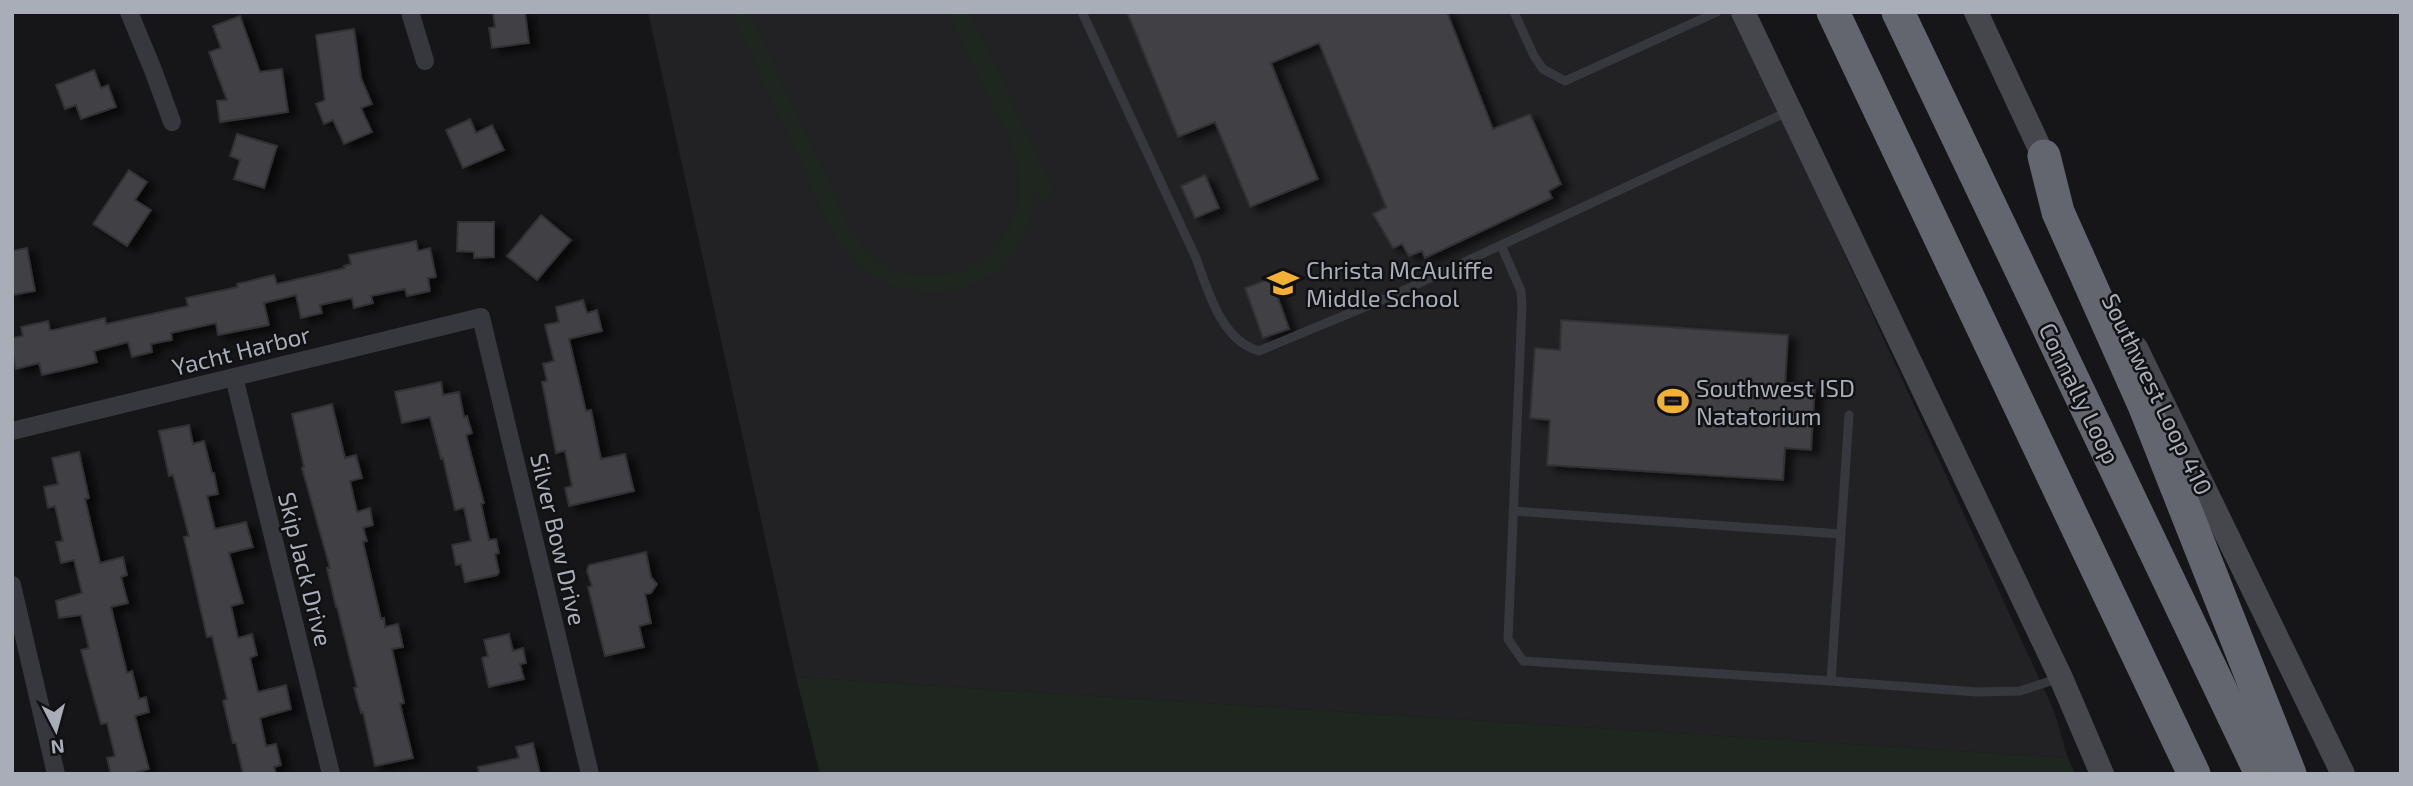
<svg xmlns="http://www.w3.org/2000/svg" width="2413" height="786" viewBox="0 0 2413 786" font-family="'Exo 2',sans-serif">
	<defs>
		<filter id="shadow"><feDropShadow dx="8" dy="4.5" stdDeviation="3.5" flood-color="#0009"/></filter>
	</defs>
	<rect width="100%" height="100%" fill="#161618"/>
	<path fill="#222225" d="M648,12H1734L2054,711L2068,758L796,677Z"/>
	<g fill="#1e261f">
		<path d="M731,12H749L851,231C858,241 866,252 876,259C934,302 1018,260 1020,188C1021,156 1003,127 989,99C976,70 962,41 948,12H969L1056,195L1041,201L1034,186C1033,226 1017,265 978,282C944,298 897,295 866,272C832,246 815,191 797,153C775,106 753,59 731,12Z"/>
		<path d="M796,677L2068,758L2075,774H820Z"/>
	</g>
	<g fill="#404145" stroke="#303034" stroke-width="2" filter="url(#shadow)">
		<path d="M493,12H525L529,43L492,48L489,28L495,27Z"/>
		<path d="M1127,12H1447L1493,129L1530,114L1561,184L1549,191L1552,198L1425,258L1422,251L1409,256L1402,244L1393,248L1373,214L1386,207L1319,43L1271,63L1318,179L1250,207L1215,122L1178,137Z"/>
		<path d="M240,16L260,72L282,69L288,112L220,122L217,101L227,100L209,52L221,48L213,26Z"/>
		<path d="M354,29L361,78L372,104L361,108L372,132L344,144L333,120L324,124L316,104L325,100L316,35Z"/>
		<path d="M94,70L101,88L108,85L116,107L81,119L76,105L65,109L56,85Z"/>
		<path d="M470,119L476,133L492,125L504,150L463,168L446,130Z"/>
		<path d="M237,134L277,146L264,188L234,179L240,160L230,156Z"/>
		<path d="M129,170L147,182L135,200L151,210L127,246L93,224Z"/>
		<path d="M1205,175L1219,208L1195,218L1181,186Z"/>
		<path d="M541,215L571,240L537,280L507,256Z"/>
		<path d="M458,222H494V257L474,258V252L457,251Z"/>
		<path d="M416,241L418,251L430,248L436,277L428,278L430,291L407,296L405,289L371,296L373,303L354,308L352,298L320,305L322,313L301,318L296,295L264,303L269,325L218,335L216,323L171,333L172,340L151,344L152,352L132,357L128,342L94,351L97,362L82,366L42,375L39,363L16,369L12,352V338L23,336L21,327L48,321L50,330H54L105,318L106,324L188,306L186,298L238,287L237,284L274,275L277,284L345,268L344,266L351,264L349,255Z"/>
		<path d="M27,248L35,291L12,295V251Z"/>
		<path d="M1271,278L1289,329L1263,338L1245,288Z"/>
		<path d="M583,300L587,313L597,310L602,331L569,339L586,411L591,410L601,459L625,454L634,491L569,506L565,488L572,486L565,451L556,453L542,382L547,381L543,364L554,361L545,325L559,322L556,307Z"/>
		<path d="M1561,320L1788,335L1785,383L1815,385L1811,450L1785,448L1783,480L1547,465L1550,420L1530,418L1535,348L1560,350Z"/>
		<path d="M441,382L443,395L459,392L464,417L467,416L472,433L466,435L484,503L481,504L489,540L496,539L499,553L495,554L499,572L497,575L465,582L461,564L456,565L452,545L471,541L464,508L455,510L443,458L441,459L430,417L402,423L395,392Z"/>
		<path d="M332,404L345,458L356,455L362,478L350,481L357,512L370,508L373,525L363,528L367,541L363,542L381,619L384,618L385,627L398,624L403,647L392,649L404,703L400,704L413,758L375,766L363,712L361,713L354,688L357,687L337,607H336L327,568H330L302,468L304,467L292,414Z"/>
		<path d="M189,425L193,444L204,441L212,473H214L218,494L207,496L215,529L246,522L253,547L229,553L243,603L231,606L238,638L252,634L257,655L250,658L258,692L286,685L291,709L260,718L266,746L276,744L281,765L274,767L276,774H243L236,743H233L223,701L227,699L212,636L207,637L184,537L189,536L173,475L169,476L159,431Z"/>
		<path d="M79,452L89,498L85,499L100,563L123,557L127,575L121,577L128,603L111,607L127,673L132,671L139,699L146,697L149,712L135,716L149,769L130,774H111L107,758L115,756L107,723L101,724L81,650L89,648L81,615L59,618L56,601L82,593L74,560L61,563L56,542L63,541L55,506L48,508L44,487L58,484L52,458Z"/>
		<path d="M646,552L651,577L657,584L651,593L645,594L651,623L639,626L644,647L605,656L588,587L592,586L587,571L589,565Z"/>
		<path d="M509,634L513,651L523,648L526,663L520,664L524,679L489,687L482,658L488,656L484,640Z"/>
		<path d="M533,743L540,774H479L478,767L519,758L516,747Z"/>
	</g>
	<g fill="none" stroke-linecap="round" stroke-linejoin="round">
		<g stroke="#37383d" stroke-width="9">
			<path d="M1082,12L1196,258C1208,291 1221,340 1259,351L1396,294L1787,112"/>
			<path d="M1514,12L1534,56L1543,69L1565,81L1717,12"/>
			<path d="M1501,245L1521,291L1522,306L1508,639L1523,661L1831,681L1977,692L2020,691L2060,678"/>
			<path d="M1513,511L1841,534"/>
			<path d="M1831,681L1849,415"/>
		</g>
		<g stroke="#37383d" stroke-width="18">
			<path d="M129,12L153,70L172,122"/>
			<path d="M410,12L425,61"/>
			<path d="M234,377L331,774"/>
			<path d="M12,431L481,317L590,774"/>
			<path d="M12,585L56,774"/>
		</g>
		<g stroke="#45474d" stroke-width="24">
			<path d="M1743,12L2061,678L2102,774"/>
			<path d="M1976,12L2050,170"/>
			<path d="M2136,348L2343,774"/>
		</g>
		<g stroke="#63666e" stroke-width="33">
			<path d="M1833,12L2194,774"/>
			<path d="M1898,12L2261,774"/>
			<path d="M2044,156L2058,212L2144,405L2290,774"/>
		</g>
	</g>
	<defs>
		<symbol id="school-bare" viewBox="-9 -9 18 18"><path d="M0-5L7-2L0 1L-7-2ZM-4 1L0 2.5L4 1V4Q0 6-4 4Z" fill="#f2b134" stroke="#111113" stroke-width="2.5" paint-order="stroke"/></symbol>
		<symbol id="stadium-bare" viewBox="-9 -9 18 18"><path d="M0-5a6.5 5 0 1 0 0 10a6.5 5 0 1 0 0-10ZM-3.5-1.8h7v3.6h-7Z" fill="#f2b134" stroke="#111113" stroke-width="2.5" paint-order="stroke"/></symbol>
	</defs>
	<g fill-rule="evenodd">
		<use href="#school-bare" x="1261" y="261" width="44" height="44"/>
		<use href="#stadium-bare" x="1651" y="379" width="44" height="44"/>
	</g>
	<g text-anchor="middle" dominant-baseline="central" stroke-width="5" stroke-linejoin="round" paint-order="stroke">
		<g font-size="24" fill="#a8adb8" stroke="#111113" text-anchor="start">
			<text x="1306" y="269">Christa McAuliffe<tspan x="1306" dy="28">Middle School</tspan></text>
			<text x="1696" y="387">Southwest ISD<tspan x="1696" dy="28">Natatorium</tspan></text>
		</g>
		<g font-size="24" fill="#a8adb8" stroke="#111113">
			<text transform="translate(241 350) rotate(-14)">Yacht Harbor</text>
			<text transform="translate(2080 393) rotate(64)">Connally Loop</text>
			<text transform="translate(2158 394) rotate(64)">Southwest Loop 410</text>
			<text transform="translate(559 539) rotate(77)">Silver Bow Drive</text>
			<text transform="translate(306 569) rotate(76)">Skip Jack Drive</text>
		</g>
	</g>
	<rect width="2413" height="786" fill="none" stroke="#a8adb8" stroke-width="28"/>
	<g transform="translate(56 730) rotate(174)" stroke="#111113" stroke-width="5" paint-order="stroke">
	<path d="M0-5L12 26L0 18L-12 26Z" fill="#a8adb8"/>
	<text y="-10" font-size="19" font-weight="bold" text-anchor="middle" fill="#a8adb8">N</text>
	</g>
</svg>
